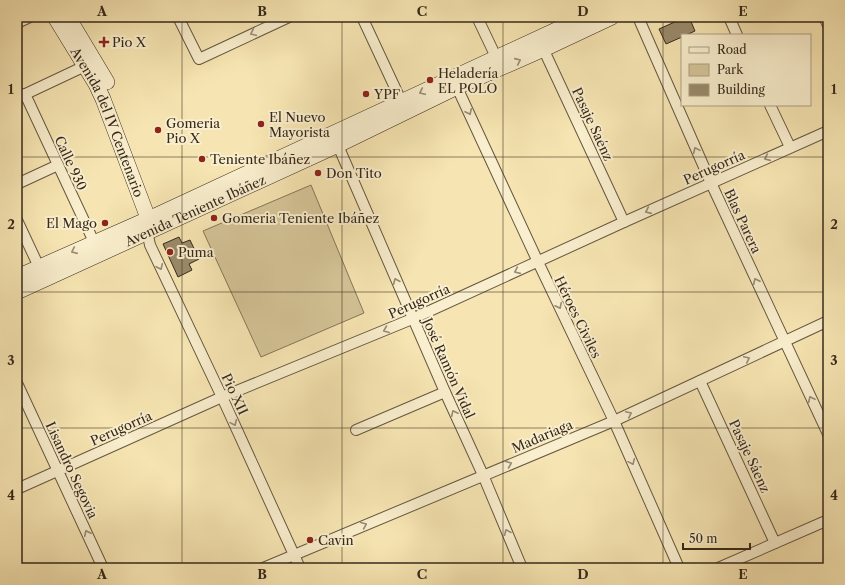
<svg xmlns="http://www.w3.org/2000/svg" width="845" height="585" viewBox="0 0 845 585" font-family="'Libre Caslon Text',serif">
	<rect width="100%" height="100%" fill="#f6e5b2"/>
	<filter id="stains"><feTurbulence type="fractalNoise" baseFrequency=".005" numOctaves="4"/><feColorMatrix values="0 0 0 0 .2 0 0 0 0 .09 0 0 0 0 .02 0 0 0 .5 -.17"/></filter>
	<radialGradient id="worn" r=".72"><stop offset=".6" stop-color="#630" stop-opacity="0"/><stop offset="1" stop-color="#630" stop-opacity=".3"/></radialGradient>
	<path fill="#d5c598" stroke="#86765a" d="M311,185L364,313L261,357L203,231Z"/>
	<g fill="#9a8a6a" stroke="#36281b">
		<path d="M686,17H689L695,31L686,35H682V37L666,44L659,29Z"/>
		<path d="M179,237L182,243L190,240L199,259L189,264L192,270L178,277L163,244Z"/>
	</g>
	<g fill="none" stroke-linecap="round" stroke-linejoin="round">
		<defs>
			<g id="minor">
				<path d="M178,17L199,59L289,17"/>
				<path d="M362,17L404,107"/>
				<path d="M477,17L496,57"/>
				<path d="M638,17L711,183L828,434"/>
				<path d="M729,17L737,35"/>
				<path d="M824,17L828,25"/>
				<path d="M17,23L30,17"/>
				<path d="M541,44L624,222"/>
				<path d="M455,83L538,262L614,421L679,568"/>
				<path d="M25,94L94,242"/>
				<path d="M17,98L85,66"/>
				<path d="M770,105L790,147"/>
				<path d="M336,141L445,392L483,475L522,568"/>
				<path d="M17,184L58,165"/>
				<path d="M17,220L39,267"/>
				<path d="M147,231L150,245L222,397L300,568"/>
				<path d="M700,381L775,543"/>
				<path d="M17,383L103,568"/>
				<path d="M356,430L445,392"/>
				<path d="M17,489L222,397L412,319L624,222L828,131"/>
				<path d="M263,568L614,421L828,321"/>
				<path d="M718,568L828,520"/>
			</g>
			<g id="secondary">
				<path id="s1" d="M55,17L96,84L103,99L148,218L147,228"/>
				<path d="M68,17L107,82"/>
				<path d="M17,277L157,215L584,17"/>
				<path id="s2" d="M17,292L338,145L457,87L544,49L612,17"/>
			</g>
		</defs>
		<use href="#minor" stroke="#665741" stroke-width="12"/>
		<use href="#secondary" stroke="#36281b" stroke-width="16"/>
		<use href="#minor" stroke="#f9eecd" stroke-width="10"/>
		<use href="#secondary" stroke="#f9eecd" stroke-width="15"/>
	</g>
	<defs><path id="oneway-chevron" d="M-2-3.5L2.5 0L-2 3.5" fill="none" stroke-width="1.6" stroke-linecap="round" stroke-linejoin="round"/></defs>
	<g stroke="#988b74">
		<use href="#oneway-chevron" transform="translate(253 33) rotate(155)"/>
		<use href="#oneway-chevron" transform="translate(518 61) rotate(-24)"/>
		<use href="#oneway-chevron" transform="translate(422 92) rotate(155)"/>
		<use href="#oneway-chevron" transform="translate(469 112) rotate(65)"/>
		<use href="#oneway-chevron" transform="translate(696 150) rotate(-114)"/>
		<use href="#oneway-chevron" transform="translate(767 158) rotate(156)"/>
		<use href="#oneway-chevron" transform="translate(648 211) rotate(156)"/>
		<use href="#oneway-chevron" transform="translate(74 251) rotate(156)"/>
		<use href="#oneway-chevron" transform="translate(160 267) rotate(65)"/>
		<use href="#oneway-chevron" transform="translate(517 271) rotate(156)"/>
		<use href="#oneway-chevron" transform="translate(396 281) rotate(-113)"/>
		<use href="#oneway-chevron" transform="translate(756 281) rotate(-115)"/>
		<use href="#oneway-chevron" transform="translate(559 306) rotate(64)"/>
		<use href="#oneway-chevron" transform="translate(386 330) rotate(158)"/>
		<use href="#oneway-chevron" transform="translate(747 359) rotate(-25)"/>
		<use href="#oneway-chevron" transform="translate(811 399) rotate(-115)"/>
		<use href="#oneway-chevron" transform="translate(454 413) rotate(-115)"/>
		<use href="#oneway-chevron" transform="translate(629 414) rotate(-25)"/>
		<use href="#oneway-chevron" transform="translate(234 423) rotate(66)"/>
		<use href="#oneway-chevron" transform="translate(632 462) rotate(66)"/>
		<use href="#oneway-chevron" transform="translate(509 464) rotate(-23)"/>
		<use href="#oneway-chevron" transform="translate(364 525) rotate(-23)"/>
		<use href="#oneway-chevron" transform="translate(507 532) rotate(-113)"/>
		<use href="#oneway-chevron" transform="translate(87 533) rotate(-115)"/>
	</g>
	<path fill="none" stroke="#36281b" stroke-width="1" stroke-opacity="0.55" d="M182,17V568M342,17V568M503,17V568M663,17V568M17,157H828M17,292H828M17,428H828"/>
	<g fill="#8f2418" stroke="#f9eecd" stroke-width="1.5">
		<path d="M102 36h4v4h4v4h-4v4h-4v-4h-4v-4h4z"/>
		<circle cx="430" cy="80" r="4"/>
		<circle cx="366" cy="94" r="4"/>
		<circle cx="261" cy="124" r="4"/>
		<circle cx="158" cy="130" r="4"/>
		<circle cx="202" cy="159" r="4"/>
		<circle cx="318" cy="173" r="4"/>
		<circle cx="214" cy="218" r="4"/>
		<circle cx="105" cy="223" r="4"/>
		<circle cx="170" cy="252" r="4"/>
		<circle cx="310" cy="540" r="4"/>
	</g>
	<g text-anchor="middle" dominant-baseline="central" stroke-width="4" stroke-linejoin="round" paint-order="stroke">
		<g font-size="13" fill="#36281b" stroke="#f9eecd" text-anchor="start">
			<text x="112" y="42">Pio X</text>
			<text x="438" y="73">Heladería<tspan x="438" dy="15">EL POLO</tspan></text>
			<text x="374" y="94">YPF</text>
			<text x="269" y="117">El Nuevo<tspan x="269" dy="15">Mayorista</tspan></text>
			<text x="166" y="123">Gomeria<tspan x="166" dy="15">Pio X</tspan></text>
			<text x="210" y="159">Teniente Ibáñez</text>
			<text x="326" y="173">Don Tito</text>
			<text x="222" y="218">Gomeria Teniente Ibáñez</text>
			<text x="97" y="223" text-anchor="end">El Mago</text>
			<text x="178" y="252">Puma</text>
			<text x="318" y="540">Cavin</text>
		</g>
		<g font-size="13" fill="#36281b" stroke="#f9eecd">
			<text stroke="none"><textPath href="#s1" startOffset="118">Avenida del IV Centenario</textPath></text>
			<text transform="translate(593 124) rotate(65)">Pasaje Saénz</text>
			<text transform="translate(71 163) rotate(65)">Calle 930</text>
			<text transform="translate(714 167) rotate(-24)">Perugorría</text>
			<text stroke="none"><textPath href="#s2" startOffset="196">Avenida Teniente Ibáñez</textPath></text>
			<text transform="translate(743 221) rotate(65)">Blas Parera</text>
			<text transform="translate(419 301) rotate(-24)">Perugorría</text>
			<text transform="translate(578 317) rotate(64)">Héroes Civiles</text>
			<text transform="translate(449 368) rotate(66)">José Ramón Vidal</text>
			<text transform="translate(235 394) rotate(65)">Pio XII</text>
			<text transform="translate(121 428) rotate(-24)">Perugorría</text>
			<text transform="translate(542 436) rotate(-23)">Madariaga</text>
			<text transform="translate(750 456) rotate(65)">Pasaje Sáenz</text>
			<text transform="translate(72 470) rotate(65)">Lisandro Segovia</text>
		</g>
	</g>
	<rect width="845" height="585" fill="none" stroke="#f6e5b2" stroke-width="44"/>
	<rect x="681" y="34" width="130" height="72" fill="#f9eecd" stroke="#ab9f86"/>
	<rect x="689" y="47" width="20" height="6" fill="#f9eecd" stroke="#ab9f86"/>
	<text x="717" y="54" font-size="12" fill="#36281b">Road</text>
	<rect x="689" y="64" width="20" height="12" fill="#d5c598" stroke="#ab9f86"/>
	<text x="717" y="74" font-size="12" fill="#36281b">Park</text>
	<rect x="689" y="84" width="20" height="12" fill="#9a8a6a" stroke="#ab9f86"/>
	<text x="717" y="94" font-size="12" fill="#36281b">Building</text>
	<path d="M683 543v6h67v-6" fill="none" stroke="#36281b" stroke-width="2"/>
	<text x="689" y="543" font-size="12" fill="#36281b" stroke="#f9eecd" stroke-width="3" paint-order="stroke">50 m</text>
	<rect x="22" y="22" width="801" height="541" fill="none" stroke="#36281b" stroke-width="1.5"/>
	<g font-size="13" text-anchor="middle" font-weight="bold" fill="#36281b">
		<text x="102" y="16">A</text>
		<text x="262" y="16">B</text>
		<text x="422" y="16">C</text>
		<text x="583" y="16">D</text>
		<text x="743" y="16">E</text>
		<text x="11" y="94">1</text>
		<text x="834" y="94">1</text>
		<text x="11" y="229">2</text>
		<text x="834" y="229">2</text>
		<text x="11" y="365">3</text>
		<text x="834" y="365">3</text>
		<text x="11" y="500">4</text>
		<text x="834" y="500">4</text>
		<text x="102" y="579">A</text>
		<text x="262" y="579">B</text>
		<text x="422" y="579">C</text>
		<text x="583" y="579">D</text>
		<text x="743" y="579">E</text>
	</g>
	<rect width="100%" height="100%" filter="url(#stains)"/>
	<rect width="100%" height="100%" fill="url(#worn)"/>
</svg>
